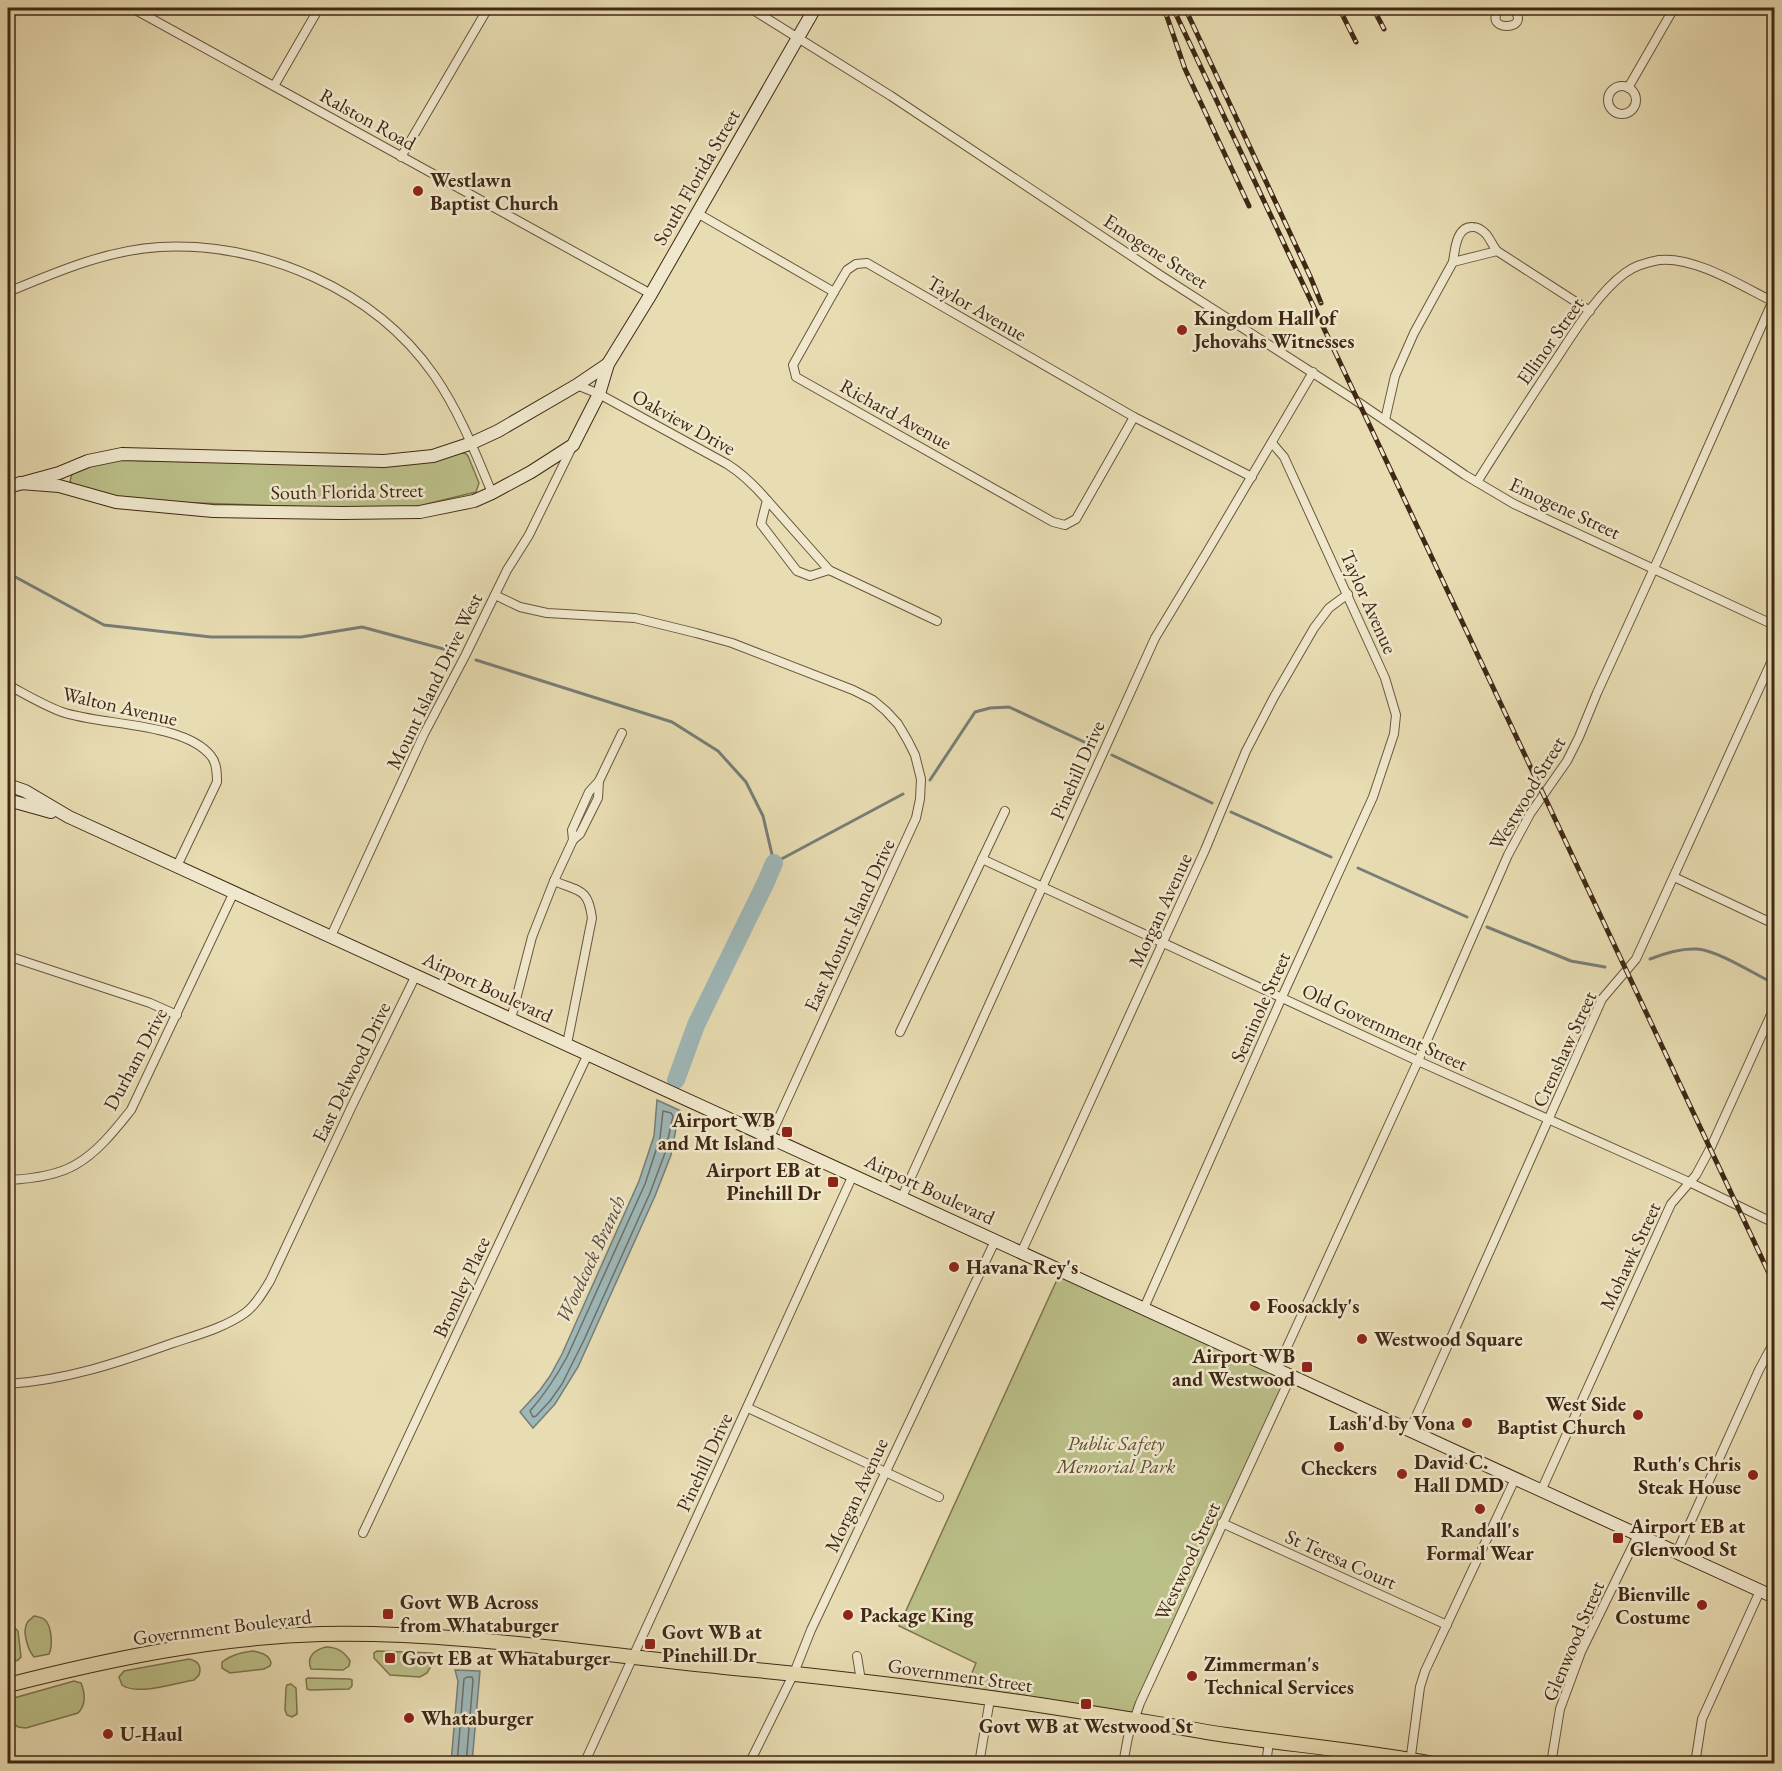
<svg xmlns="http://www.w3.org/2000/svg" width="1782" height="1771" viewBox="0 0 1782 1771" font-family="'EB Garamond',serif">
	<rect width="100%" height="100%" fill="#e8dcb2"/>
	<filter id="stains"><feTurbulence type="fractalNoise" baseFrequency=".00333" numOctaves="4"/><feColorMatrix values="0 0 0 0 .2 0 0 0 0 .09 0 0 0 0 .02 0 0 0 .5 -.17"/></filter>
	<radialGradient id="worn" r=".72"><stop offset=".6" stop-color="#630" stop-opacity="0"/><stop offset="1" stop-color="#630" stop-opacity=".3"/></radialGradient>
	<g fill="#bbbf88" stroke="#7e744e" stroke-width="1.5">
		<path d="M461,452L466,454L468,456L479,483L476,492L414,507L340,508L139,501L127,500L73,485L70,481L72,474L74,471L113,460L389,466L414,464Z"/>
		<path d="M1061,1271L1291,1376L1133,1721L963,1694L976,1663L899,1626Z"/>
		<path d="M34,1616C35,1616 43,1618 44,1619C52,1625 53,1646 49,1654L34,1657C28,1650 22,1632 27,1623C28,1621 32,1618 34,1616Z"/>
		<path d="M13,1626L18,1631L21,1657L18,1660L13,1662L10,1660L8,1650V1629Z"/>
		<path d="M326,1647C337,1647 344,1651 350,1661L349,1666L343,1670L311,1669C306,1657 314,1650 326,1647Z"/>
		<path d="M253,1651C261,1653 269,1654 271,1663L270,1666L264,1669L230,1673L222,1668V1662C232,1654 242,1653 253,1651Z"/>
		<path d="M377,1651L432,1653L435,1655L436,1658L427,1673L420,1677L390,1675L374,1658V1653Z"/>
		<path d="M189,1659C198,1661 202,1666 199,1675L194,1680C176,1683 137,1696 122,1685L119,1677L124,1671Z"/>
		<path d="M308,1678L350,1679L352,1680V1686L349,1689L310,1690L307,1689L306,1679Z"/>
		<path d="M74,1681L81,1683C85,1693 86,1705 78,1713L26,1728L18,1727L10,1720L8,1706L14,1698Z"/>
		<path d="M291,1684L296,1688L297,1711V1714L292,1717L287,1715L285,1710L286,1688L287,1685Z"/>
	</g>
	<g fill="#9eb8b9" stroke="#787e77" stroke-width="1.5">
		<path d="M657,1100L681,1111L677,1123L671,1155L655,1196L578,1367L555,1404L533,1428L520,1412L540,1390L550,1376L562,1354L639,1181L654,1136Z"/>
		<path d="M455,1670L480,1671L472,1763H451L458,1681Z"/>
	</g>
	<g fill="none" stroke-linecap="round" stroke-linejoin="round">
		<g stroke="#6f7067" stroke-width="1.5">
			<path d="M663,1111L671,1113L673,1116L665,1153L650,1193L584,1340L562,1384L550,1401L536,1416L533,1417L530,1411C545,1394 556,1377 567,1357L645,1184L660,1138Z"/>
			<path d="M457,1764L464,1679L467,1677H472L473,1680L466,1764"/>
		</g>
		<g stroke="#787e77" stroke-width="3">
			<path d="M8,573L104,625L211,637H301L362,627L451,651"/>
			<path d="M476,660L672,722L718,751L746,782L763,816L774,863L903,794"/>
			<path d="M1112,755L1212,803"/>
			<path d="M930,780L975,712L990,708L1009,707L1095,747"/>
			<path d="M1231,812L1331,857"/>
			<path d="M1358,868L1467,917"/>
			<path d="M1487,927L1571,961L1605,967"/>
			<path d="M1650,959C1665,953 1680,948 1697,949C1716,950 1753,973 1771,982"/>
		</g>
		<path stroke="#9eb8b9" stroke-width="18" d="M676,1080L696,1025L766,882L774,863"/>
		<defs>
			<g id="street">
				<path d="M132,8L651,294"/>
				<path d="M750,8L891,96L1160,275L1358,402L1465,475L1514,504L1774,625"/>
				<path d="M1501,8C1478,32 1536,32 1512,8"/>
				<path d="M274,86L319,8"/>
				<circle cx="1622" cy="100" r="14"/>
				<path d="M1628,88L1674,8"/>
				<path d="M401,157L488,8"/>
				<path d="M697,213L834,292L847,270L856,264L867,263L1134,417L1252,477"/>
				<path d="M1453,262C1455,250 1456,226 1473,227C1478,227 1483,231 1486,234C1490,239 1493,246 1497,251"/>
				<path d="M8,292C56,272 107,250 160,247C263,242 374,289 434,375C459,411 475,452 492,493"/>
				<path d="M834,292L793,365L796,377L1053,522L1065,525L1076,519L1134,417"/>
				<path d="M577,385L599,394L727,464C743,474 755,486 767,500L761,524L797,571L810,576L829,570L937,621"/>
				<path d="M1385,420L1395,376L1414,333L1453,262L1497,251L1590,311"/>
				<path d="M1477,482C1504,439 1531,397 1559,355C1576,329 1600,291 1625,273C1634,266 1648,262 1659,260C1695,256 1743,287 1774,302"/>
				<path d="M767,500L829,570"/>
				<path d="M495,595L520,607L547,613L635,618L696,633L732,643L853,690L873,700L886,711L898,724L908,741L915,755L921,779L920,799L916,818L770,1137"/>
				<path d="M8,685C25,694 43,705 62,712C102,726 184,722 211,756C217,763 217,774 217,782L177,866"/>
				<path d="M573,840L580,834L598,798L599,781"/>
				<path d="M982,859L1418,1061L1689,1182L1774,1223"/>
				<path d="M1674,877L1774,924"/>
				<path d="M554,881C580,892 588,888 592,918L567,1044"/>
				<path d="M331,936L424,734L465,656L507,570L529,535L572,447"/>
				<path d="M8,956L150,1003L177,1015"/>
				<path d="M511,1019L532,937L554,881L573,840L572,830L589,792L599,781L622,733"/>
				<path d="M900,1032L1005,811"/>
				<path d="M8,1180C29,1179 56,1176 75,1165C98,1152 115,1130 131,1110L234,892"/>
				<path d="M902,1197L1155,638L1207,552L1313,372"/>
				<path d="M1021,1253L1205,850L1246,751L1274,697L1314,628L1329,608L1348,594"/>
				<path d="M1144,1308L1282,997L1373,797L1394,734L1396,715L1385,678L1284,457L1272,443"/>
				<path d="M1277,1369L1418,1061L1508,855L1530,814L1567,761L1579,737L1597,693L1661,553L1774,298"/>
				<path d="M8,1384C67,1380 117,1363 173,1343C197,1335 224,1328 245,1313C256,1305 263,1292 270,1281L351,1108L416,975"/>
				<path d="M748,1408L939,1497"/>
				<path d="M1410,1430L1602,999L1636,959L1774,656"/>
				<path d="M1541,1491L1671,1204L1696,1175L1711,1147L1774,1008"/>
				<path d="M1222,1523L1447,1625"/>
				<path d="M363,1533L588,1054"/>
				<path d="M1677,1552L1759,1370L1774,1342"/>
				<path d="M857,1656L861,1681"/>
				<path d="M1410,1763L1420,1687L1425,1671L1515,1479"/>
				<path d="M584,1764C674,1567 764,1371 853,1175"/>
				<path d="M749,1764L794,1673L811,1630L995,1241"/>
				<path d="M979,1764L990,1699"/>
				<path d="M1123,1764L1128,1737L1140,1703L1291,1376"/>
				<path d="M1266,1764L1269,1742"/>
				<path d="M1551,1764L1560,1709L1581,1652L1638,1535"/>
				<path d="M1695,1764L1702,1719L1760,1591"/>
			</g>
			<g id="secondary">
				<path d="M20,483L59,486L116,502L213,511L342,513L420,512L474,501L492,493L531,472L573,445L599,394L608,364L651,294L815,8"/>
				<path d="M8,487L59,473L88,461L122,454L384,461L433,456L472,443L498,431L577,385L608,364"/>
				<path d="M8,785L25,791L69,817L1774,1597"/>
				<path d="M8,800L51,812"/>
			</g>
			<path id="primary" d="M8,1685C110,1659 215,1637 321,1634C456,1631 590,1654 724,1667C823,1676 921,1688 1019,1702C1088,1712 1157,1724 1226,1735C1295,1745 1365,1751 1434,1764"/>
		</defs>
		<use href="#street" stroke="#6a553c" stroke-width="10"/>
		<use href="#secondary" stroke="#402815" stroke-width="14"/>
		<use href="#primary" stroke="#402815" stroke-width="16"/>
		<use href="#street" stroke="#f0e8cd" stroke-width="8"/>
		<use href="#secondary" stroke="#f0e8cd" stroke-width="12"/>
		<use href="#primary" stroke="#e8dcb2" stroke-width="14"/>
		<defs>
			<g id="rail">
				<path d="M1164,8L1185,69L1249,206"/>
				<path d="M1173,8L1774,1284"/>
				<path d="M1185,8L1310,276L1321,303"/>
				<path d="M1339,8L1356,42"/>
				<path d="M1373,8L1384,29"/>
			</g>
		</defs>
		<use href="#rail" stroke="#402815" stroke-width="5"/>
		<use href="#rail" stroke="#f0e8cd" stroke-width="3" stroke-dasharray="9" stroke-linecap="butt"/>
	</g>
	<g fill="#8f2418" stroke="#f0e8cd" stroke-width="2">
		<circle cx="418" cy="191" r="6"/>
		<circle cx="1182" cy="330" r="6"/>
		<rect x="781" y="1126" width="12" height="12" rx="3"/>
		<rect x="827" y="1176" width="12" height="12" rx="3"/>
		<circle cx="954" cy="1267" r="6"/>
		<circle cx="1255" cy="1306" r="6"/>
		<circle cx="1362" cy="1339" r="6"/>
		<rect x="1301" y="1361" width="12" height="12" rx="3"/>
		<circle cx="1638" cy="1415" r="6"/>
		<circle cx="1467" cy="1423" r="6"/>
		<circle cx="1339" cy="1447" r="6"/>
		<circle cx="1402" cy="1474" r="6"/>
		<circle cx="1753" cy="1475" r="6"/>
		<circle cx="1480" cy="1509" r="6"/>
		<rect x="1612" y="1532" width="12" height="12" rx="3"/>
		<circle cx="1702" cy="1605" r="6"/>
		<rect x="382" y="1608" width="12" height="12" rx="3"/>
		<circle cx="848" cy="1615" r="6"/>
		<rect x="644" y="1638" width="12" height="12" rx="3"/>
		<rect x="384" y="1652" width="12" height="12" rx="3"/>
		<circle cx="1192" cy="1676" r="6"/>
		<rect x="1080" y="1698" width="12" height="12" rx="3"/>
		<circle cx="409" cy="1718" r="6"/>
		<circle cx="108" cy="1734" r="6"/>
	</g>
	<g text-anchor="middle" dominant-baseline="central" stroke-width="5" stroke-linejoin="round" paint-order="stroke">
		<g font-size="20" fill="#402815" stroke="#f0e8cd">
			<text transform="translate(368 119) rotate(29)">Ralston Road</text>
			<text transform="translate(696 177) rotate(-60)">South Florida Street</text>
			<text transform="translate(1156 251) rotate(33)">Emogene Street</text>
			<text transform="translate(977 308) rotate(30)">Taylor Avenue</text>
			<text transform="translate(1550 341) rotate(-55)">Ellinor Street</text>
			<text transform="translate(896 414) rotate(29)">Richard Avenue</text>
			<text transform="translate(684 422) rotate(29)">Oakview Drive</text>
			<text transform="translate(347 491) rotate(-1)">South Florida Street</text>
			<text transform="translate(1565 508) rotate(25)">Emogene Street</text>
			<text transform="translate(1369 602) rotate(66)">Taylor Avenue</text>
			<text transform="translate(434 681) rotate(-64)">Mount Island Drive West</text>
			<text transform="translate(120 706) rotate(13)">Walton Avenue</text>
			<text transform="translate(1077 770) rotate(-66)">Pinehill Drive</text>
			<text transform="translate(1527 793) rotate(-59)">Westwood Street</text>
			<text transform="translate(1160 910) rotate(-65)">Morgan Avenue</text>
			<text transform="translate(849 925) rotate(-65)">East Mount Island Drive</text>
			<text transform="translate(488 987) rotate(25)">Airport Boulevard</text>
			<text transform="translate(1260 1007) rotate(-66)">Seminole Street</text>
			<text transform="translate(1385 1027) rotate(25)">Old Government Street</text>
			<text transform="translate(1564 1049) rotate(-65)">Crenshaw Street</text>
			<text transform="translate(135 1059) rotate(-62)">Durham Drive</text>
			<text transform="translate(351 1072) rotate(-64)">East Delwood Drive</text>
			<text transform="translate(930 1189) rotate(25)">Airport Boulevard</text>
			<text transform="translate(1630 1256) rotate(-65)">Mohawk Street</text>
			<text transform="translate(461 1287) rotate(-65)">Bromley Place</text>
			<text transform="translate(704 1462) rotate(-65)">Pinehill Drive</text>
			<text transform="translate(856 1495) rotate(-65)">Morgan Avenue</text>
			<text transform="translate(1341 1559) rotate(24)">St Teresa Court</text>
			<text transform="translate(1187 1561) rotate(-65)">Westwood Street</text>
			<text transform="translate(222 1627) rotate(-7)">Government Boulevard</text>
			<text transform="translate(1573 1641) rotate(-67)">Glenwood Street</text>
			<text transform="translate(960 1675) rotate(8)">Government Street</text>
		</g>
		<g font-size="20" font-weight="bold" fill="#402815" stroke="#f0e8cd" text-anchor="start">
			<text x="430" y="180">Westlawn<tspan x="430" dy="23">Baptist Church</tspan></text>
			<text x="1194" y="318">Kingdom Hall of<tspan x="1194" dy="23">Jehovahs Witnesses</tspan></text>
			<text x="775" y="1120" text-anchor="end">Airport WB<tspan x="775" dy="23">and Mt Island</tspan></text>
			<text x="821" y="1170" text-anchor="end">Airport EB at<tspan x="821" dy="23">Pinehill Dr</tspan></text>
			<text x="966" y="1267">Havana Rey's</text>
			<text x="1267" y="1306">Foosackly's</text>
			<text x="1374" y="1339">Westwood Square</text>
			<text x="1295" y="1356" text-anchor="end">Airport WB<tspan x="1295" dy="23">and Westwood</tspan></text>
			<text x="1626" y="1404" text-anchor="end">West Side<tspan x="1626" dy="23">Baptist Church</tspan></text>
			<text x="1455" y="1423" text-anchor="end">Lash'd by Vona</text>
			<text x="1414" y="1462">David C.<tspan x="1414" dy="23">Hall DMD</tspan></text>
			<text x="1741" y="1464" text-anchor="end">Ruth's Chris<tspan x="1741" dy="23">Steak House</tspan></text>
			<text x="1339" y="1468" text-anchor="middle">Checkers</text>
			<text x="1630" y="1526">Airport EB at<tspan x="1630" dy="23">Glenwood St</tspan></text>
			<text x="1480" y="1530" text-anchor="middle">Randall's<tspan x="1480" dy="23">Formal Wear</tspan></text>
			<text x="1690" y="1594" text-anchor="end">Bienville<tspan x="1690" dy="23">Costume</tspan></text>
			<text x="400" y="1602">Govt WB Across<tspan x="400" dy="23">from Whataburger</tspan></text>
			<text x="860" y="1615">Package King</text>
			<text x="662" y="1632">Govt WB at<tspan x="662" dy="23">Pinehill Dr</tspan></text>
			<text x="402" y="1658">Govt EB at Whataburger</text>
			<text x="1204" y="1664">Zimmerman's<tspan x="1204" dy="23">Technical Services</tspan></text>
			<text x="421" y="1718">Whataburger</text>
			<text x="1086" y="1726" text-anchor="middle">Govt WB at Westwood St</text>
			<text x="120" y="1734">U-Haul</text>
		</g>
		<g font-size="20" font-style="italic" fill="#5f4e32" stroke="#f0e8cd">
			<text x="1116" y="1443">Public Safety<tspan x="1116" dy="23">Memorial Park</tspan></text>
		</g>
		<g font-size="21" font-style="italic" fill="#584c3e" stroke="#f0e8cd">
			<text transform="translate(590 1259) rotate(-65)">Woodcock Branch</text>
		</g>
	</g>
	<rect width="1782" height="1771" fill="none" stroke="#e8dcb2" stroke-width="30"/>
	<rect x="9" y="9" width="1764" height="1753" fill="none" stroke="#402815" stroke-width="3"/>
	<rect x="15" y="15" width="1752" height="1741" fill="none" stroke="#402815" stroke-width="1.5"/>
	<rect width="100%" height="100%" filter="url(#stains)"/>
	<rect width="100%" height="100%" fill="url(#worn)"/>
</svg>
